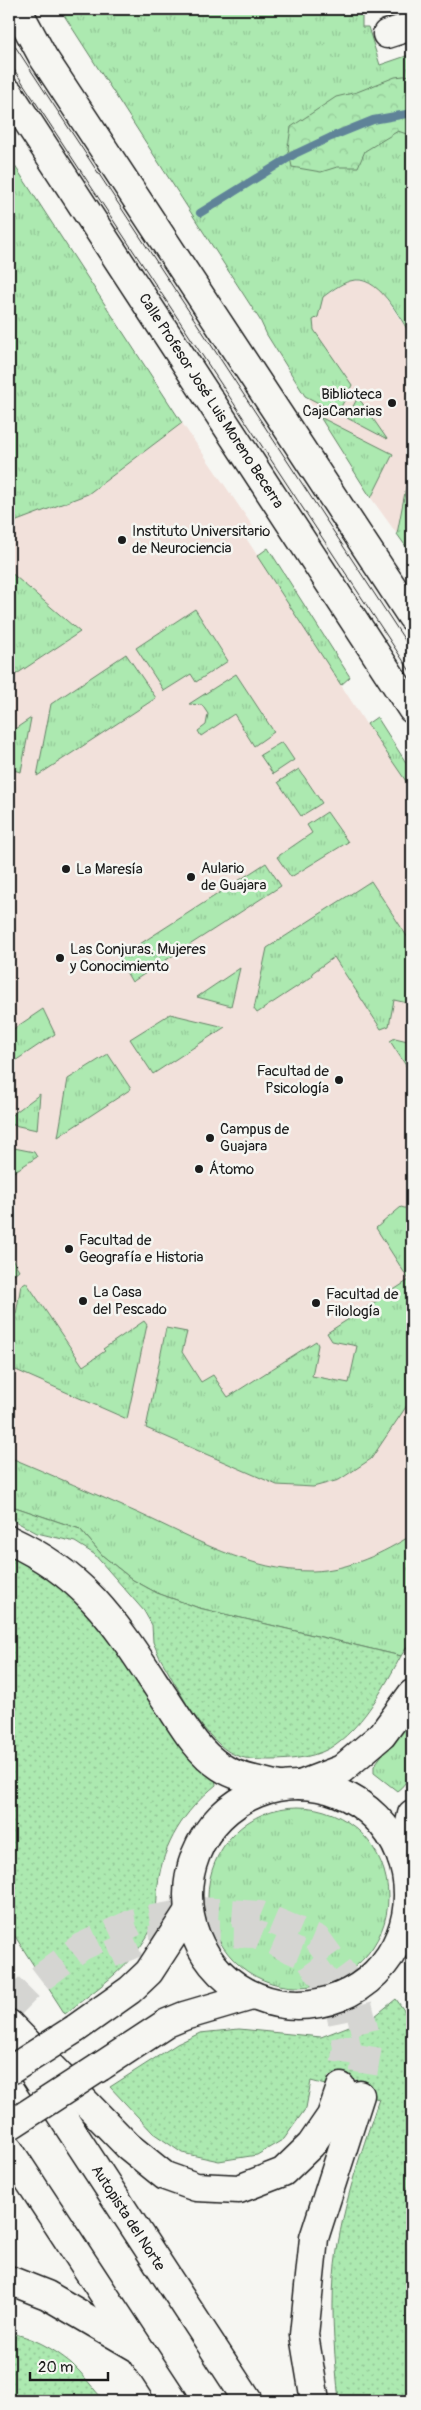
<svg xmlns="http://www.w3.org/2000/svg" width="421" height="2410" viewBox="0 0 421 2410" font-family="Pangolin,sans-serif">
	<defs>
		<pattern id="grass-tufts" width="24" height="20" patternUnits="userSpaceOnUse" patternTransform="scale(1.25)"><rect width="24" height="20" fill="#ace9b0"/><path d="M3 7l-1-3M5 7V3M7 7l1-3M15 17l-1-3M17 17v-4M19 17l1-3" fill="none" stroke="#93c797"/></pattern>
		<pattern id="forest-crowns" width="20" height="18" patternUnits="userSpaceOnUse" patternTransform="scale(1.25)"><rect width="20" height="18" fill="#ace9b0"/><path d="M2 6a3 3 0 1 1 6 0M12 15a3 3 0 1 1 6 0" fill="none" stroke="#93c797"/></pattern>
		<pattern id="garden-dots" width="8" height="8" patternUnits="userSpaceOnUse" patternTransform="scale(1.25)"><rect width="8" height="8" fill="#ace9b0"/><path d="M2 2h.1M6 6h.1" fill="none" stroke="#93c797" stroke-width="1.8" stroke-linecap="round"/></pattern>
	</defs>
	<rect width="100%" height="100%" fill="#f6f6f2"/>
	<filter id="ink" filterUnits="userSpaceOnUse"><feTurbulence type="fractalNoise" baseFrequency=".02" numOctaves="2"/><feDisplacementMap in="SourceGraphic" scale="10" xChannelSelector="R" yChannelSelector="G"/><feConvolveMatrix kernelMatrix="1 2 1 2 8 2 1 2 1" color-interpolation-filters="sRGB"/></filter>
	<g filter="url(#ink)">
		<g fill="#f2e1db">
			<path d="M9,157L182,423L254,528L244,535L257,555L268,548L350,677L341,685L366,724L377,717L412,772V1639L401,1656L103,1556L80,1529L9,1505Z"/>
			<path d="M352,280L366,282L379,288L412,337V555L371,498L267,335L341,285Z"/>
		</g>
		<g fill="url(#grass-tufts)" stroke="#648266">
			<path d="M60,9H362V27H368L380,65L412,54V337C400,319 378,272 350,281C340,284 331,291 323,297L318,317L313,320L314,330L352,385L338,413L305,396L267,335L260,320Z"/>
			<path d="M9,157L182,423L88,494L9,524Z"/>
			<path d="M358,397L387,439L347,418Z"/>
			<path d="M320,417L393,454L371,498Z"/>
			<path d="M410,466L412,467V555L397,534Z"/>
			<path d="M268,548L350,677L341,685L257,556Z"/>
			<path d="M9,571L80,632L9,679Z"/>
			<path d="M195,609L228,661L196,682L191,674L164,691L136,648Z"/>
			<path d="M126,654L156,698L37,776L51,704Z"/>
			<path d="M236,674L274,732L254,746L234,714L201,736L198,731L206,725L208,714L202,705L189,704Z"/>
			<path d="M377,717L412,772V790L367,724Z"/>
			<path d="M31,718L21,772L9,769V733Z"/>
			<path d="M282,742L294,760L273,774L260,755Z"/>
			<path d="M299,769L322,803L301,816L278,782Z"/>
			<path d="M327,812L348,842L291,877L277,857L312,833L307,825Z"/>
			<path d="M266,863L281,886L132,982L118,958Z"/>
			<path d="M371,881L412,944V1004L394,1000L389,1026L381,1029L334,957L312,973L313,976L257,1013L254,1009L267,948Z"/>
			<path d="M240,968L231,1006L197,997Z"/>
			<path d="M43,1009L55,1034L9,1065V1032Z"/>
			<path d="M170,1014L225,1027L153,1074L130,1039Z"/>
			<path d="M395,1038L412,1042V1075L390,1041Z"/>
			<path d="M108,1054L131,1089L58,1137L68,1079Z"/>
			<path d="M40,1094L37,1130L9,1124V1117Z"/>
			<path d="M9,1147L34,1152L37,1157L9,1175Z"/>
			<path d="M401,1207L412,1210V1398L371,1459L339,1480L313,1487L277,1485L146,1428L166,1328L187,1332L182,1352L201,1382L213,1375L228,1397L316,1341L318,1345L312,1376L349,1383L357,1346L332,1341L327,1333L409,1280L376,1228Z"/>
			<path d="M9,1254L19,1270L14,1274L9,1273Z"/>
			<path d="M26,1282L83,1366L105,1351L103,1349L144,1321L147,1325L127,1419L9,1367V1313L16,1314L21,1285Z"/>
			<path d="M9,1457C52,1475 95,1494 138,1513C193,1538 251,1572 313,1571C349,1570 383,1553 412,1535V1639L401,1656L199,1608L157,1593L133,1580L103,1556L80,1529L9,1505Z"/>
			<path d="M412,1713C412,1738 420,1775 397,1791L374,1773V1766Z"/>
			<circle cx="298" cy="1897" r="90"/>
		</g>
		<path fill="url(#forest-crowns)" stroke="#648266" d="M412,75V136L398,131L365,151L358,167H337L321,172L292,167L288,148L291,127L336,97L357,92L395,77Z"/>
		<g fill="url(#garden-dots)" stroke="#648266">
			<path d="M9,1505L80,1529L103,1556L133,1580L157,1593L199,1608L401,1656C384,1687 365,1723 336,1744C320,1757 291,1760 271,1760C252,1760 236,1759 221,1746C194,1723 177,1686 159,1656L153,1642L152,1625L144,1611L94,1554L75,1542L37,1533L9,1518Z"/>
			<path d="M9,1554L54,1579L105,1630L182,1746L199,1767L215,1778L216,1785C184,1811 163,1844 158,1884C156,1899 158,1915 151,1929C133,1966 96,1989 65,2014L9,1927Z"/>
			<path d="M396,1999L412,2022V2401H339C335,2360 331,2317 334,2276C339,2215 360,2156 379,2099L311,2081L306,2108L284,2139L257,2155L219,2161L182,2153L153,2133L110,2087L177,2044L200,2033L239,2029L321,2037L375,2016Z"/>
			<path d="M9,2333C31,2336 54,2349 71,2363C84,2374 93,2390 105,2401H9Z"/>
		</g>
		<g fill="none" stroke-linecap="round" stroke-linejoin="round">
			<path stroke="#5f8398" stroke-width="8" d="M200,213L295,154L331,137L373,120L412,113"/>
			<g stroke="#d5d5d2" stroke-width="28" stroke-dasharray="28 14" stroke-linecap="butt">
				<path d="M111,1954L141,1941L200,1933L256,1934L308,1957L337,1997L347,2047L341,2087"/>
				<path d="M9,2007L29,1987L81,1947L135,1922L200,1911L260,1915L317,1939L355,1991L368,2045L360,2095"/>
			</g>
			<defs>
				<path id="street" d="M387,34L412,26"/>
				<g id="secondary">
					<path d="M17,9L43,57L412,617"/>
					<path d="M9,93L412,709"/>
					<path d="M9,1540C89,1577 117,1626 164,1697C181,1722 195,1750 221,1767C237,1778 261,1781 279,1786"/>
					<path d="M300,1785L342,1769L382,1735L412,1694"/>
					<circle cx="298" cy="1895" r="110"/>
					<path d="M402,1859L412,1814"/>
					<path d="M75,2029L130,1990L149,1972L188,1912"/>
					<path d="M100,2067L167,2023L184,2016L252,1996"/>
				</g>
				<g id="highway">
					<path d="M9,2024L128,2146L165,2176L196,2187L239,2189L283,2172L311,2145L331,2116L341,2087"/>
					<path d="M22,2055L248,2401"/>
					<path d="M9,2150L174,2401"/>
					<path d="M9,2280L47,2295L136,2347"/>
					<path d="M315,2401L304,2335L314,2238L360,2095"/>
				</g>
			</defs>
			<use href="#street" stroke="#1c1c1c" stroke-width="31"/>
			<use href="#secondary" stroke="#1c1c1c" stroke-width="31"/>
			<use href="#highway" stroke="#1c1c1c" stroke-width="31"/>
			<use href="#street" stroke="#f6f6f2" stroke-width="28"/>
			<use href="#secondary" stroke="#f6f6f2" stroke-width="28"/>
			<use href="#highway" stroke="#f6f6f2" stroke-width="28"/>
			<g stroke="#1c1c1c" stroke-width="1">
				<path d="M9,37L412,651"/>
				<path d="M9,62L412,674"/>
			</g>
			<defs>
				<g id="secondary-bridge">
					<path d="M9,2071L75,2029"/>
					<path d="M9,2126L100,2067"/>
				</g>
			</defs>
			<use href="#secondary-bridge" stroke="#1c1c1c" stroke-width="31" stroke-linecap="butt"/>
			<use href="#secondary-bridge" stroke="#f6f6f2" stroke-width="28"/>
		</g>
	</g>
	<g fill="#1c1c1c" stroke="#f6f6f2" stroke-width="2">
		<circle cx="392" cy="403" r="5"/>
		<circle cx="122" cy="540" r="5"/>
		<circle cx="66" cy="869" r="5"/>
		<circle cx="191" cy="877" r="5"/>
		<circle cx="60" cy="958" r="5"/>
		<circle cx="339" cy="1080" r="5"/>
		<circle cx="210" cy="1138" r="5"/>
		<circle cx="199" cy="1169" r="5"/>
		<circle cx="69" cy="1249" r="5"/>
		<circle cx="83" cy="1301" r="5"/>
		<circle cx="316" cy="1303" r="5"/>
	</g>
	<g text-anchor="middle" dominant-baseline="central" stroke-width="5" stroke-linejoin="round" paint-order="stroke">
		<g font-size="15" fill="#1c1c1c" stroke="#f6f6f2" text-anchor="start">
			<text x="382" y="394" text-anchor="end">Biblioteca<tspan x="382" dy="17">CajaCanarias</tspan></text>
			<text x="132" y="531">Instituto Universitario<tspan x="132" dy="17">de Neurociencia</tspan></text>
			<text x="201" y="868">Aulario<tspan x="201" dy="17">de Guajara</tspan></text>
			<text x="76" y="869">La Maresía</text>
			<text x="70" y="949">Las Conjuras. Mujeres<tspan x="70" dy="17">y Conocimiento</tspan></text>
			<text x="329" y="1071" text-anchor="end">Facultad de<tspan x="329" dy="17">Psicología</tspan></text>
			<text x="220" y="1129">Campus de<tspan x="220" dy="17">Guajara</tspan></text>
			<text x="209" y="1169">Átomo</text>
			<text x="79" y="1240">Facultad de<tspan x="79" dy="17">Geografía e Historia</tspan></text>
			<text x="93" y="1292">La Casa<tspan x="93" dy="17">del Pescado</tspan></text>
			<text x="326" y="1294">Facultad de<tspan x="326" dy="17">Filología</tspan></text>
		</g>
		<g font-size="15" fill="#1c1c1c" stroke="#f6f6f2">
			<text transform="translate(211 401) rotate(57)">Calle Profesor José Luis Moreno Becerra</text>
			<text transform="translate(128 2218) rotate(57)">Autopista del Norte</text>
		</g>
	</g>
	<rect width="421" height="2410" fill="none" stroke="#f6f6f2" stroke-width="30"/>
	<rect x="15" y="15" width="391" height="2380" fill="none" stroke="#1c1c1c" stroke-width="2" filter="url(#ink)"/>
	<path d="M30 2372v8h78v-8" fill="none" stroke="#1c1c1c" stroke-width="2.5"/>
	<text x="38" y="2372" font-size="15" fill="#1c1c1c" stroke="#f6f6f2" stroke-width="4" paint-order="stroke">20 m</text>
</svg>
